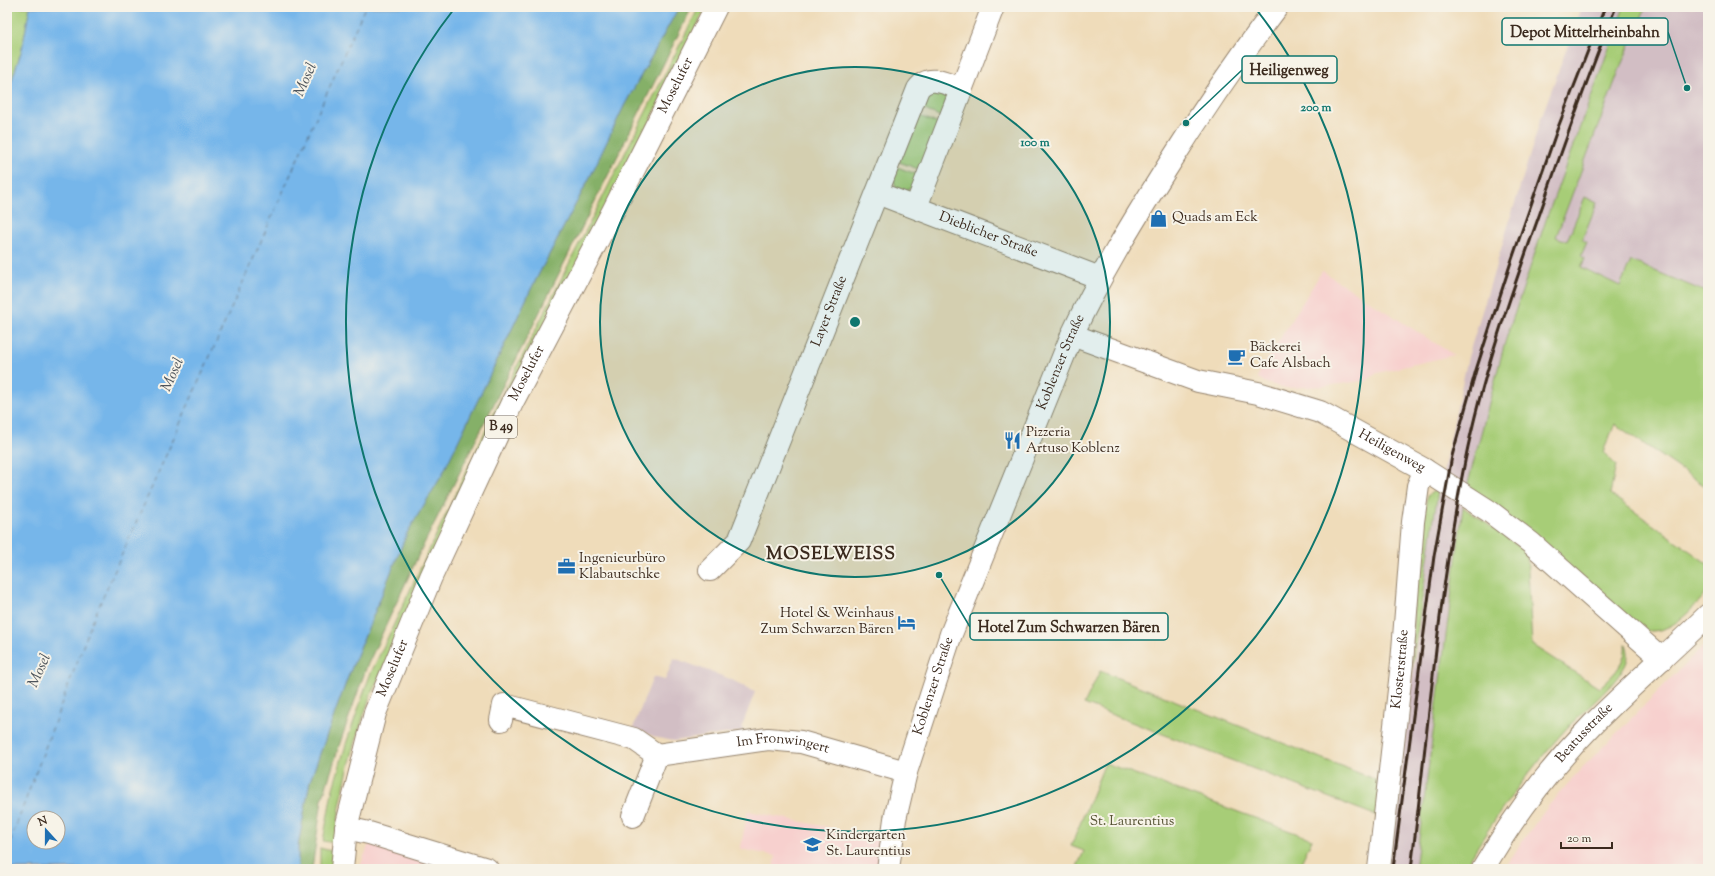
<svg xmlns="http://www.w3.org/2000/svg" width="1715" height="876" viewBox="0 0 1715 876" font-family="'Sorts Mill Goudy',serif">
	<rect width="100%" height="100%" fill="#f7f3e8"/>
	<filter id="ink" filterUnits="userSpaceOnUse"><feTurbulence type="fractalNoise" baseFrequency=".025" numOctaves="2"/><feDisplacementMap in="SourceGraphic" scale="8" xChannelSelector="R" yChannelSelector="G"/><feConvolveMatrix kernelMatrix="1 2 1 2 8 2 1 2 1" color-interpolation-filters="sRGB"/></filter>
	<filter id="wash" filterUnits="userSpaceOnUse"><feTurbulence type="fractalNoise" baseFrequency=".012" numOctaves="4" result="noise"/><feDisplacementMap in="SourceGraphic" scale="16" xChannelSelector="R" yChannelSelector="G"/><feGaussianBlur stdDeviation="0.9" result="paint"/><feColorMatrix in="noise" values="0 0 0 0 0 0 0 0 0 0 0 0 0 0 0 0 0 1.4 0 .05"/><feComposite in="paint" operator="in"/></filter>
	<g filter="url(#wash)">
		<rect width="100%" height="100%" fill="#efdcba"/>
		<g fill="#f7d0ce">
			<path d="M1322,271L1413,329L1454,355L1377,373L1365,382L1362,381L1325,386L1285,388L1266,383L1258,378L1259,373Z"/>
			<path d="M1708,641V869H1505L1522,841L1550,804L1580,770Z"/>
			<path d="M748,811L885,839L880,869L773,868L776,856L740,849Z"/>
			<path d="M369,844L459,869H361V864Z"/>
		</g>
		<g fill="#d2bec4">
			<path d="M1582,7H1708V488L1615,424L1467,487L1460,524L1415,869H1386L1436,504L1468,357L1541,118Z"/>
			<path d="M674,658L730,679L755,692L742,726L744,731L674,741L658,738L633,728L653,677L665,680Z"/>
		</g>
		<g fill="#a7cd77" stroke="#717c4a">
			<path d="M7,7H30L22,49L7,95Z"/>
			<path d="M699,7H706L371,694C354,743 340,791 335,843L323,841L332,792L347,741L370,675L499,402Z"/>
			<path d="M1624,7H1646L1622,63L1556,237L1567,241L1585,197L1597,203L1582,240L1587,242L1581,256L1585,259L1581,267L1620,286L1631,261L1708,293V442C1701,459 1708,472 1708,488L1615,424L1603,452L1616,465L1610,494L1708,564V592C1690,610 1674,633 1646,631L1467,487L1505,342L1548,214Z"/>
			<path d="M932,90L944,93L947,98L942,117L920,108L926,94Z"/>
			<path d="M917,115L939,124L921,170L899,162Z"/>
			<path d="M897,167L919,175L913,187L904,191L896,188L893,179Z"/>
			<path d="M1434,491H1438L1411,673L1415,574L1427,496Z"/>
			<path d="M1463,507L1527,552L1532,645L1599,688C1612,676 1627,664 1625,644H1626C1630,655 1628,663 1621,672C1609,691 1582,712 1566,729C1527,772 1493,819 1464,869H1415Z"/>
			<path d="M1100,671L1384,783L1380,817L1084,704Z"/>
			<path d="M1105,763L1312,839L1298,869H1076L1084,851L1071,846Z"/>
			<path d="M320,848L335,852L334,869H320Z"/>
		</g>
		<path fill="#85b068" stroke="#606d43" d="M679,7H692L421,550L367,666L341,740L322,800L312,869H298V846L310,781L348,677L407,533L442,475L532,287L591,175L624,106Z"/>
		<path fill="#76b6ea" stroke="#587084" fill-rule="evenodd" d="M30,7H679L624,106L591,175L532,287L442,475L407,533L348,677L310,781L298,846V869H7V95L22,49ZM34,818H58V842H34Z"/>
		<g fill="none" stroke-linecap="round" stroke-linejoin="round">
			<path stroke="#4d545b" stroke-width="1" stroke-dasharray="5 4" stroke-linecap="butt" d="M7,850L92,622L365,7"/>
		</g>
	</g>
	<g filter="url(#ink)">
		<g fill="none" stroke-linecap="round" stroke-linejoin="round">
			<defs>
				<g id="minor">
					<path id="s1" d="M877,193L1100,278"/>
					<path d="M916,207L993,7"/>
					<path id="s2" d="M1072,335L1198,381L1258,393L1320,412L1425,470L1489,511L1531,543L1662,659"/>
					<path id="s3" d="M710,570L739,541L918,89C929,73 947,84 961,89"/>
					<path d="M501,720L504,705L634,739L657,755"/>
					<path id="s4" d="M633,816L657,755L768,739L801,742L906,772"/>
					<path d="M346,828L369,833L487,869"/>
					<path id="s5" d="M888,869L895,819L906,772L951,634L1072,335C1099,277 1132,223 1166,169C1201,113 1238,59 1277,7"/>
					<path id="s6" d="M1379,869L1402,663L1413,522L1418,486L1425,470"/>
					<path id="s7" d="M1483,869C1513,817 1550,768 1593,724C1630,687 1670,652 1708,615"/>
				</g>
				<g id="major">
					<path id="s8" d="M342,869L346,828L375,713L431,577L512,403L613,211L716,7"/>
				</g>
			</defs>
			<use href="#minor" stroke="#95836c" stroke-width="24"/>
			<use href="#major" stroke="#95836c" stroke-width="24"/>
			<use href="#minor" stroke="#fff" stroke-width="22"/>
			<use href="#major" stroke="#fff" stroke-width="22"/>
			<g stroke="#3b2a1e" stroke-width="3">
				<path d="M1393,869L1434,556L1452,456L1476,370L1510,265L1557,130L1605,7"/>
				<path d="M1411,869C1428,733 1438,595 1465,461C1482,376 1511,294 1540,213C1564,144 1588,75 1616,7"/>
			</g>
		</g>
	</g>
	<circle cx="855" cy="322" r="255" fill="#0f766e" fill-opacity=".12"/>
	<g fill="none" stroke="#0f766e" stroke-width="2">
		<circle cx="855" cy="322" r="255"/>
		<path d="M1256 9A509 509 0 1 1 454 9"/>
	</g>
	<defs>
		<symbol id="shop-bare" viewBox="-9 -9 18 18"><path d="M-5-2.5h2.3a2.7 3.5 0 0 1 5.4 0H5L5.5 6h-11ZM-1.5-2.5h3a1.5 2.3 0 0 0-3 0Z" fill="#1f6fb2" stroke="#f7f3e8" stroke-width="2.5" paint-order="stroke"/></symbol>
		<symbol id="cafe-bare" viewBox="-9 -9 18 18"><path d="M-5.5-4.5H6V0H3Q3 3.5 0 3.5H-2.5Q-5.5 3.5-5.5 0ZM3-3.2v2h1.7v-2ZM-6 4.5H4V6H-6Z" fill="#1f6fb2" stroke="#f7f3e8" stroke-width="2.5" paint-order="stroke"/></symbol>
		<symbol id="restaurant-bare" viewBox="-9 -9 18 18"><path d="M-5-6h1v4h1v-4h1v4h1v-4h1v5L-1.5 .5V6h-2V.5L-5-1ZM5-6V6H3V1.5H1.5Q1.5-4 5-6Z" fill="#1f6fb2" stroke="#f7f3e8" stroke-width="2.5" paint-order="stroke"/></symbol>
		<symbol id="office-bare" viewBox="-9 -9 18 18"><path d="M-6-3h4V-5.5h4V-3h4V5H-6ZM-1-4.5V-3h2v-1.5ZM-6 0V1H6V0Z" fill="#1f6fb2" stroke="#f7f3e8" stroke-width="2.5" paint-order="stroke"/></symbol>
		<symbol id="hotel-bare" viewBox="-9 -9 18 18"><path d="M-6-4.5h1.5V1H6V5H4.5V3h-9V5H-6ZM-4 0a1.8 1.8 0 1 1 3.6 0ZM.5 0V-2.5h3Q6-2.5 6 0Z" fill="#1f6fb2" stroke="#f7f3e8" stroke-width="2.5" paint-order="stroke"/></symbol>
		<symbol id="school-bare" viewBox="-9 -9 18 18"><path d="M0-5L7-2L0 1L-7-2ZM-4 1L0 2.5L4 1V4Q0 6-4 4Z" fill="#1f6fb2" stroke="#f7f3e8" stroke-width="2.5" paint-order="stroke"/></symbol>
	</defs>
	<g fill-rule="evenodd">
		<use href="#shop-bare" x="1146" y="206" width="25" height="25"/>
		<use href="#cafe-bare" x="1224" y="344" width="25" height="25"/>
		<use href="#restaurant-bare" x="1000" y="428" width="25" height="25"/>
		<use href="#office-bare" x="554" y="554" width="25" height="25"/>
		<use href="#hotel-bare" x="894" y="610" width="25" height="25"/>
		<use href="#school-bare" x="800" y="832" width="25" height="25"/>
	</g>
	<g text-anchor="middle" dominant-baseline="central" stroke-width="4" stroke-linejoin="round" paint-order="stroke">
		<rect fill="#f7f3e8" stroke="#73665b" stroke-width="1" x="485" y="416" width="32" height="22" rx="3"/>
		<g font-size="13" font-weight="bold" fill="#3b2a1e">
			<text x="501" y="427">B 49</text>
		</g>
		<g font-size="14" fill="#3b2a1e" stroke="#f7f3e8">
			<text stroke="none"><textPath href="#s8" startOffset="856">Moselufer</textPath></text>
			<text stroke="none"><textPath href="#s1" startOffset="119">Dieblicher Straße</textPath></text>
			<text stroke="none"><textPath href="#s3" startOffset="288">Layer Straße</textPath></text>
			<text stroke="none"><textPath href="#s5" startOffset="537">Koblenzer Straße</textPath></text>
			<text stroke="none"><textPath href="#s8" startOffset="532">Moselufer</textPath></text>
			<text stroke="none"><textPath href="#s2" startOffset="342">Heiligenweg</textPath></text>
			<text stroke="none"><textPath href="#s8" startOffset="208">Moselufer</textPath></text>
			<text stroke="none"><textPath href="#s6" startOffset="201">Klosterstraße</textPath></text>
			<text stroke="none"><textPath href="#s5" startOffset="189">Koblenzer Straße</textPath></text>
			<text stroke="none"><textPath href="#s7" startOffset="170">Beatusstraße</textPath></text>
			<text stroke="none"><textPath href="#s4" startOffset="193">Im Fronwingert</textPath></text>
		</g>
		<g font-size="14" fill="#3b2a1e" stroke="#f7f3e8" text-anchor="start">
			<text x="1172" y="218">Quads am Eck</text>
			<text x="1250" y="348">Bäckerei<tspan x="1250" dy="16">Cafe Alsbach</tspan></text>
			<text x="1026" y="433">Pizzeria<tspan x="1026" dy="16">Artuso Koblenz</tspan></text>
			<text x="579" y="559">Ingenieurbüro<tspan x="579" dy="16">Klabautschke</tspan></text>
			<text x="894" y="614" text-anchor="end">Hotel &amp; Weinhaus<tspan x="894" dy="16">Zum Schwarzen Bären</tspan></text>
			<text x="826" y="836">Kindergarten<tspan x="826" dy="16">St. Laurentius</tspan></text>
		</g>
		<g font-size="14" fill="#565334" stroke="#f7f3e8">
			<text x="1132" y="822">St. Laurentius</text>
		</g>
		<g font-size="15" font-style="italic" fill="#4d545b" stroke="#f7f3e8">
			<text transform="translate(306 80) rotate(-66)">Mosel</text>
			<text transform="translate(173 375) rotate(-66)">Mosel</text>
			<text transform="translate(40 671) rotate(-66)">Mosel</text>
		</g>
		<g font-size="18" font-weight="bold" letter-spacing="1" fill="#3b2a1e" stroke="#f7f3e8">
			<text x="831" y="555">MOSELWEISS</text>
		</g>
	</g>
	<circle cx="855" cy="322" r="6" fill="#0f766e" stroke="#f7f3e8" stroke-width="2"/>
	<g font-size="12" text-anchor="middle" font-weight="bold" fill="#0f766e" stroke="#f7f3e8" stroke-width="4" stroke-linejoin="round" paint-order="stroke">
		<text x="1316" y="111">200 m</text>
		<text x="1035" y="146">100 m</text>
	</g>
	<path fill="none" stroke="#0f766e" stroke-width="1.5" d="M1687 88L1668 32M1186 123L1242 70M939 575L970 627"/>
	<g fill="#0f766e" stroke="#f7f3e8" stroke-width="1.5">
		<circle cx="1687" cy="88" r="4"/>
		<circle cx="1186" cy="123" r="4"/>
		<circle cx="939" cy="575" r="4"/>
	</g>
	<g fill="#f7f3e8" stroke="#0f766e" stroke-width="1.5">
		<rect x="1502" y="18" width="166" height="27" rx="4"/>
		<rect x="1242" y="56" width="95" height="27" rx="4"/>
		<rect x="970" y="613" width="198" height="27" rx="4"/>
	</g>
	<g font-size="15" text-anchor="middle" font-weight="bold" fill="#3b2a1e">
		<text x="1585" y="37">Depot Mittelrheinbahn</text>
		<text x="1289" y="75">Heiligenweg</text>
		<text x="1069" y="632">Hotel Zum Schwarzen Bären</text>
	</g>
	<rect width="1715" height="876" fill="none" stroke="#f7f3e8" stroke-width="24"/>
	<g transform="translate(46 830) rotate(339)"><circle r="19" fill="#f7f3e8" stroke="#aca397"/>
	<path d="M0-3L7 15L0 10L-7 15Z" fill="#1f6fb2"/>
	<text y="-6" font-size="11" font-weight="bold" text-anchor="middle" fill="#3b2a1e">N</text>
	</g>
	<path d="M1561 842v6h51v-6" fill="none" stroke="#3b2a1e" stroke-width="2"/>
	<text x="1567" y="842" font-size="12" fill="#3b2a1e" stroke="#f7f3e8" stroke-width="3" paint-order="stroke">20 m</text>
</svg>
